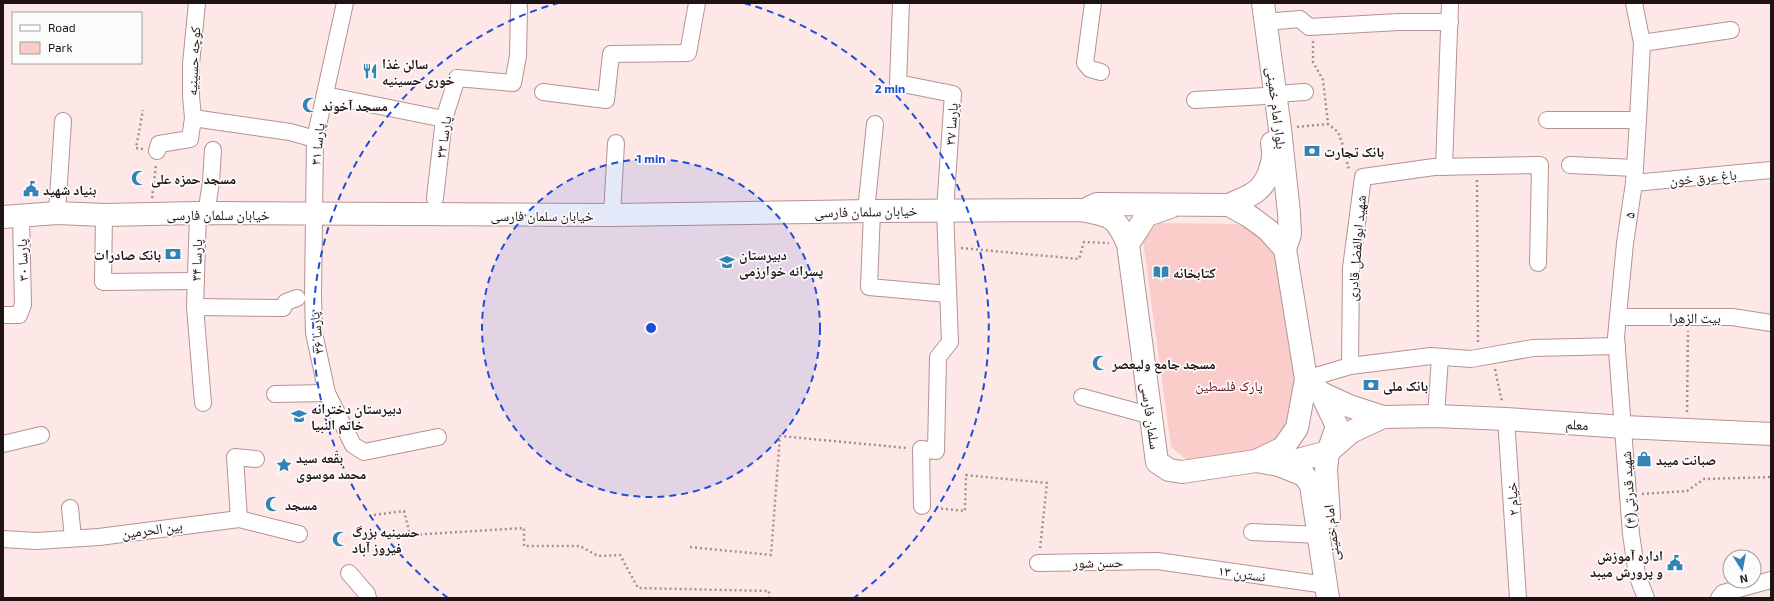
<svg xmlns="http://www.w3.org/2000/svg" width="1774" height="601" viewBox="0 0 1774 601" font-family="'Exo 2','Noto Naskh Arabic',sans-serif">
	<rect width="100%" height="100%" fill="#fee8e7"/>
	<path fill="#facdcb" d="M1158,223L1242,224L1273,247L1295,385L1292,428L1276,450L1187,460L1171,447L1143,241Z"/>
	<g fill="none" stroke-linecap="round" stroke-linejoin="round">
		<defs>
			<g id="minor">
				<path d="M345,3L315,139L313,296L314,333L327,393L353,445L364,452L438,437"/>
				<path d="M901,3L898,83L953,94L945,210L950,342L938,357L936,451L921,449L922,506"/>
				<path d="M1093,3L1085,63L1090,69L1101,72"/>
				<path d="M1634,3L1642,43L1638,120L1634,183L1625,243L1616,337L1631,534L1637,575L1646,598"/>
				<path d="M1266,22L1300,19L1309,27L1399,22H1450"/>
				<path d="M1642,43L1731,30"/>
				<path d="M543,92L606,100L611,54L688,53L697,3"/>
				<path d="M1276,94L1305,92"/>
				<path d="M325,95L444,119"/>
				<path d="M1195,100L1265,96"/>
				<path d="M193,118L290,132L315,139"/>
				<path d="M1547,120H1638"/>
				<path d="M157,151L159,144L190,139L193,118L191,96V64L197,3"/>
				<path d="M1570,165L1635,168"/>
				<path d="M1444,167L1450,3"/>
				<path d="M1634,183L1771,170"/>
				<path d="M435,198L444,119L457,78L513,83L518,56L519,7"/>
				<path d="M866,211L875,124"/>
				<path d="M872,211L869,287L948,294"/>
				<path d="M57,213L63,121"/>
				<path d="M198,213L195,307L203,403"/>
				<path d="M206,214L211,182L213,150"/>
				<path d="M104,215L103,282L196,281"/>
				<path d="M612,215L616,143"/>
				<path d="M195,307L283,308L286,302L297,298"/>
				<path d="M3,315H19L23,305L21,216"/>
				<path d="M1618,317H1732L1771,323"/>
				<path d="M1350,366L1351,268L1363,177L1434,167L1540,165L1538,263"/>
				<path d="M1306,379L1350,366L1431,356L1471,359L1533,348L1617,346"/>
				<path d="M275,394L327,393"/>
				<path d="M1082,397L1152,416"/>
				<path d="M1436,416L1440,357"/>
				<path d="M1506,419L1518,598"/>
				<path d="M3,444L41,435"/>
				<path d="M70,508L73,538"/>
				<path d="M239,519L235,457L256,459"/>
				<path d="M1252,532L1319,535"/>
				<path d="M3,539L36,541L99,537L239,519L299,534"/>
				<path d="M1038,563L1157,561L1326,585"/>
				<path d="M349,573L367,594L368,598"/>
				<path d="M1719,598L1723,593L1771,580"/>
			</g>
			<g id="secondary">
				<path d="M1229,205C1248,196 1261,194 1269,173C1273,160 1274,157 1272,143"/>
				<path d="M1090,207L1097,204L1229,205L1249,216L1268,230L1285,249"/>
				<path d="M3,217L57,213L104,215L198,213L612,215L872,211L1081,210C1111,216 1115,215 1128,244L1157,462L1169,470L1182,472L1256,461L1279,465L1304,475L1311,485L1328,598"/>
				<path d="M1128,244L1147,215L1170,207"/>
				<path d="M1306,379L1321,393L1349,406L1383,417L1436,416L1506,419L1624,427L1771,434"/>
				<path d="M1321,393L1337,426L1328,452L1326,469L1329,517"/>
				<path d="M1256,461L1283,448L1297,428L1306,379L1285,249L1290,234L1289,213L1280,129L1263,3"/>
				<path d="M1279,465L1328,452L1351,432L1383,417"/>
			</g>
		</defs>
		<use href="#minor" stroke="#b49392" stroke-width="18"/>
		<use href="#secondary" stroke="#b49392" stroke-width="24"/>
		<g stroke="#a29090" stroke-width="2.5" stroke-dasharray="2 3" stroke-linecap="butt">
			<path d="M1313,41V62L1323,80L1328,124L1338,132L1344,148L1348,167L1352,170"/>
			<path d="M1297,127L1328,124"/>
			<path d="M143,149L136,148L143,110"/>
			<path d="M1477,180L1478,343"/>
			<path d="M152,198L156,165"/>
			<path d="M961,248L1079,259L1084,242L1109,243"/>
			<path d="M1495,369L1502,402"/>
			<path d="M1687,412L1688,331"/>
			<path d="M1642,494L1687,491L1704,479L1771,477"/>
			<path d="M936,508L965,511L966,475L1047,483L1040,549"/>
			<path d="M374,515L404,511L410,535L524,528V546H580L598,556L620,555L638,588L769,591V598"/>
			<path d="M690,547L771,555L780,436L907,448"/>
		</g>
		<use href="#minor" stroke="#fff" stroke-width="16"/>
		<use href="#secondary" stroke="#fff" stroke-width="22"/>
	</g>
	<circle cx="651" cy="328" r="169" fill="#1d4ed8" fill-opacity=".12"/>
	<g fill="none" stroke="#1d4ed8" stroke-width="2" stroke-dasharray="7 5">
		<circle cx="651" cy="328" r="169"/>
		<path d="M448 598A338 338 0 0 1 558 3M744 3A338 338 0 0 1 854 598"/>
	</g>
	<defs>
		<symbol id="restaurant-bare" viewBox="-9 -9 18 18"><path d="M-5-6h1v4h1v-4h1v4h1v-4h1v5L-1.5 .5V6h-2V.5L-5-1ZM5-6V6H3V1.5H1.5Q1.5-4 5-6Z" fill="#3483b5" stroke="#fbfbfb" stroke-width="2.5" paint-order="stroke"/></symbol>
		<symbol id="mosque-bare" viewBox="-9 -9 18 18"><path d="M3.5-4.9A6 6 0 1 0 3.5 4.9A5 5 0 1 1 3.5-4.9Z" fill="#3483b5" stroke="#fbfbfb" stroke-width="2.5" paint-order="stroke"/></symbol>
		<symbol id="bank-bare" viewBox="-9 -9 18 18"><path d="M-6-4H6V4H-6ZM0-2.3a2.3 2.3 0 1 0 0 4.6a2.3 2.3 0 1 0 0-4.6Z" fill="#3483b5" stroke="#fbfbfb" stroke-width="2.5" paint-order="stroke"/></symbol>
		<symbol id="civic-bare" viewBox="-9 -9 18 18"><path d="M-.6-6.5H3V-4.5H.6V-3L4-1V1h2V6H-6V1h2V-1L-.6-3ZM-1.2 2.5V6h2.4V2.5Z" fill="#3483b5" stroke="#fbfbfb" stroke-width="2.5" paint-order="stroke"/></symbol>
		<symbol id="school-bare" viewBox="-9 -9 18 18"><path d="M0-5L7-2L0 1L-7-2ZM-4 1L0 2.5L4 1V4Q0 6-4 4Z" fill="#3483b5" stroke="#fbfbfb" stroke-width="2.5" paint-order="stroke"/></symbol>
		<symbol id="library-bare" viewBox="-9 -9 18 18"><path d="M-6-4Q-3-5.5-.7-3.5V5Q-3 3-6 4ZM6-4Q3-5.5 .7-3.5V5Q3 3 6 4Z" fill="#3483b5" stroke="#fbfbfb" stroke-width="2.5" paint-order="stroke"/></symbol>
		<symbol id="shop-bare" viewBox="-9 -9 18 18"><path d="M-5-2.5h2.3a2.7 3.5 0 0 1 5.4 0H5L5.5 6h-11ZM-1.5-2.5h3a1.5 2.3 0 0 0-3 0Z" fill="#3483b5" stroke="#fbfbfb" stroke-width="2.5" paint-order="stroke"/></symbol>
		<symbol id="sight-bare" viewBox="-9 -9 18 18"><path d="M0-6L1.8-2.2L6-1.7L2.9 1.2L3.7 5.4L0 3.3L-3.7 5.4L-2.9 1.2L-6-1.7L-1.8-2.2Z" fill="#3483b5" stroke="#fbfbfb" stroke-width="2.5" paint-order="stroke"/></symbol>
	</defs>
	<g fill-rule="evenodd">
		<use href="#restaurant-bare" x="359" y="60" width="22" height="22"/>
		<use href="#mosque-bare" x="299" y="94" width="22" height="22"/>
		<use href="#bank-bare" x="1301" y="140" width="22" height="22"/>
		<use href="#mosque-bare" x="128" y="167" width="22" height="22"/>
		<use href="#civic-bare" x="20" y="178" width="22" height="22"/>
		<use href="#bank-bare" x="162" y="243" width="22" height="22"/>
		<use href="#school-bare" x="716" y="251" width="22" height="22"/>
		<use href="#library-bare" x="1150" y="261" width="22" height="22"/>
		<use href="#mosque-bare" x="1089" y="352" width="22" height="22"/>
		<use href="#bank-bare" x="1360" y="374" width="22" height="22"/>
		<use href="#school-bare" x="288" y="405" width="22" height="22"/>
		<use href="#shop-bare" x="1633" y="448" width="22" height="22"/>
		<use href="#sight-bare" x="273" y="454" width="22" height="22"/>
		<use href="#mosque-bare" x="262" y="493" width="22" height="22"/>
		<use href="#mosque-bare" x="329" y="528" width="22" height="22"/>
		<use href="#civic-bare" x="1664" y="552" width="22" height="22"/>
	</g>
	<g text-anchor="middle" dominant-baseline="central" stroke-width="3.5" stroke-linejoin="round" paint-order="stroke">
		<g font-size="14" fill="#1f1313" stroke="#fbfbfb">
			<text transform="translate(193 61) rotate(-87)">کوچه حسینیه</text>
			<text transform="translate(1277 108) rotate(83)">بلوار امام خمینی</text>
			<text transform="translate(951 124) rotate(-86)">پارسا ۳۷</text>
			<text transform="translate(443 137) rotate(-82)">پارسا ۳۳</text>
			<text transform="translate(317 144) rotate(-84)">پارسا ۳۱</text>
			<text transform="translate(1703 177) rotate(-5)">باغ عرق خون</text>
			<text transform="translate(866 211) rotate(-1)">خیابان سلمان فارسی</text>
			<text x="218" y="214">خیابان سلمان فارسی</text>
			<text x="542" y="215">خیابان سلمان فارسی</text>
			<text transform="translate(1629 215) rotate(-81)">۵</text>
			<text transform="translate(1356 248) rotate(-85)">شهید ابوالفضل قادری</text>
			<text transform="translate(22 260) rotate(-92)">پارسا ۳۰</text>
			<text transform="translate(196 260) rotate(-88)">پارسا ۳۴</text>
			<text x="1695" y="317">بیت الزهرا</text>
			<text transform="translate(316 333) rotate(-97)">پارسا ۳۶</text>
			<text transform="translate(1151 416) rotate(82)">سلمان فارسی</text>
			<text transform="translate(1577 424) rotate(4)">معلم</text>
			<text transform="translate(1628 490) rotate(-94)">شهید قدرتی(۴)</text>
			<text transform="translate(1512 499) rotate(-94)">خیام ۲</text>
			<text transform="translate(152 529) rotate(-8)">بین الحرمین</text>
			<text transform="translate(1331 533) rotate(-96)">امام خمینی</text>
			<text transform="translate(1098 562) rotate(-1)">حسن شور</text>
			<text transform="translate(1242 573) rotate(8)">نسترن ۱۳</text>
		</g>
		<g font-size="14" font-weight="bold" fill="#1f1313" stroke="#fbfbfb" text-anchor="start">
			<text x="382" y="63">سالن غذا<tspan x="382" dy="16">خوری حسینیه</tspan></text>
			<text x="322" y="105">مسجد آخوند</text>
			<text x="1324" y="151">بانک تجارت</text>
			<text x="151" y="178">مسجد حمزه علی</text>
			<text x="43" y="189">بنیاد شهید</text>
			<text x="161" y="254" text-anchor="end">بانک صادرات</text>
			<text x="739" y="254">دبیرستان<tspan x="739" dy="16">پسرانه خوارزمی</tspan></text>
			<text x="1173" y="272">کتابخانه</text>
			<text x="1112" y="363">مسجد جامع ولیعصر</text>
			<text x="1383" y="385">بانک ملی</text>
			<text x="311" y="408">دبیرستان دخترانه<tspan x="311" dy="16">خاتم النبیا</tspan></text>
			<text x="296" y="457">بقعه سید<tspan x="296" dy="16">محمد موسوی</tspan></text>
			<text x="1656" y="459">صبانت میبد</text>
			<text x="285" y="504">مسجد</text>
			<text x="352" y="531">حسینیه بزرگ<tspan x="352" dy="16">فیروز آباد</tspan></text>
			<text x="1663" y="555" text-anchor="end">اداره آموزش<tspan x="1663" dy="16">و پرورش میبد</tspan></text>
		</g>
		<g font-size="14" fill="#64111b" stroke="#fbfbfb">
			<text x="1229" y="385">پارک فلسطین</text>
		</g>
	</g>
	<circle cx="651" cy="328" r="6" fill="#1d4ed8" stroke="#fbfbfb" stroke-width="2"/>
	<g font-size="12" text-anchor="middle" font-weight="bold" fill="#1d4ed8" stroke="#fbfbfb" stroke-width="3.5" stroke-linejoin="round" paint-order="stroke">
		<text x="890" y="93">2 min</text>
		<text x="651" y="163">1 min</text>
	</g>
	<rect width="1774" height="601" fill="none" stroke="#1f1313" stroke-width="8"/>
	<rect x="12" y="12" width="130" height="52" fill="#fbfbfb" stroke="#a39e9e"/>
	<rect x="20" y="25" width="20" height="6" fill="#ffffff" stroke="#a39e9e"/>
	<text x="48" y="32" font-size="12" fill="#1f1313">Road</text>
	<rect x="20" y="42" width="20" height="12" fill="#facdcb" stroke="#a39e9e"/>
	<text x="48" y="52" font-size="12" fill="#1f1313">Park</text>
	<g transform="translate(1742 569) rotate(169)"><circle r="19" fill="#fbfbfb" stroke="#a39e9e"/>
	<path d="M0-3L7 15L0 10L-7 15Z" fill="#3483b5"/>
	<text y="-6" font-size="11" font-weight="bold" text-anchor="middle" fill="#1f1313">N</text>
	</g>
</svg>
